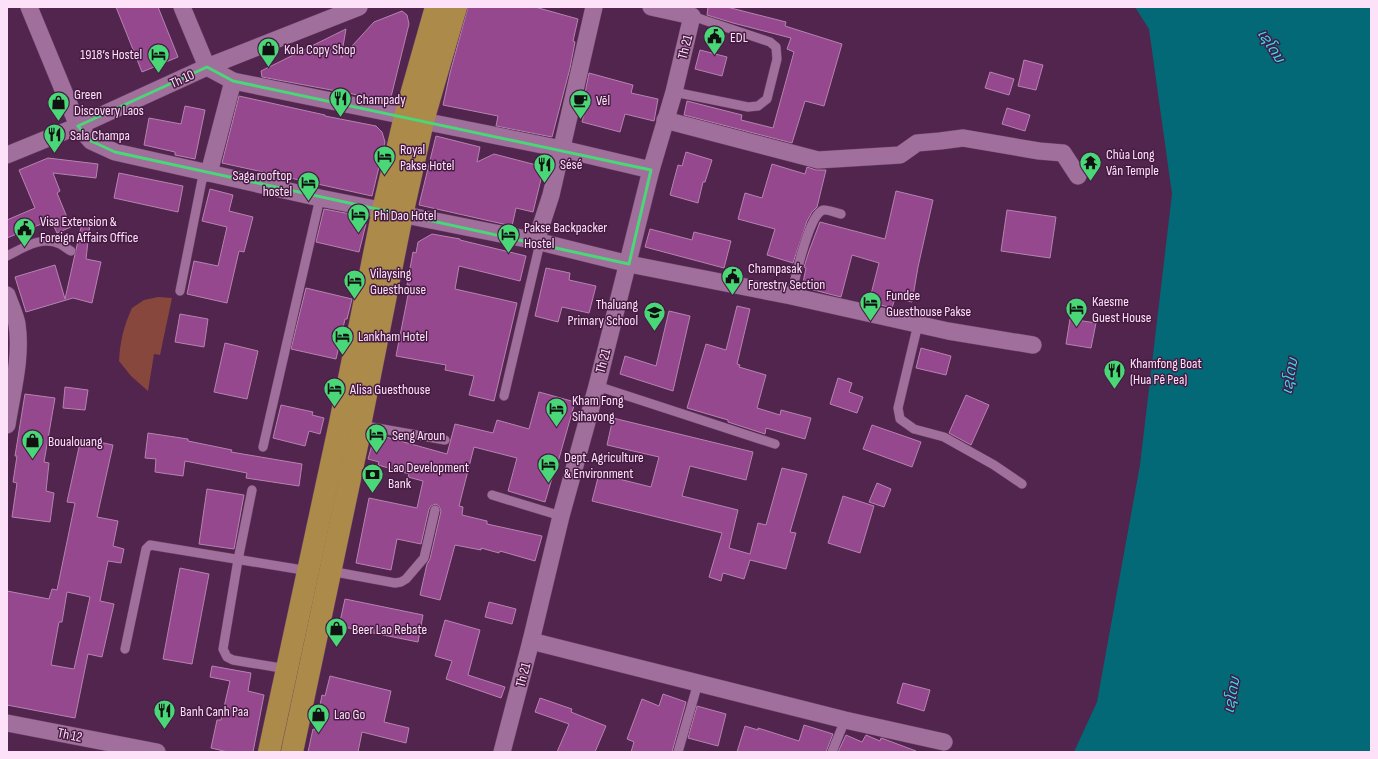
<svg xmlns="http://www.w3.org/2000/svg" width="1378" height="759" viewBox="0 0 1378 759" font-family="'Sofia Sans Condensed','Noto Sans Lao',sans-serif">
	<rect width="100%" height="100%" fill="#51254d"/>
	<path fill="#87473c" d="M158,297L172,298L160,355L154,354L148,391L131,376L119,361C120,342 124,325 132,308L144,300Z"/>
	<path fill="#046977" d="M1135,7H1371V752H1074L1097,702L1140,465L1172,194L1149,29Z"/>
	<g fill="#95488e" stroke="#b683b0" fill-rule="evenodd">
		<path d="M116,7H158L178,57L142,72Z"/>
		<path d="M468,7H535L578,19L573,41L575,42L570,68L552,137L496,126L498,116L443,105L450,73Z"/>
		<path d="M708,7H727L786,22L785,26L842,44L824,106L805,101L792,143L684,115L687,101L742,115L741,120L773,128L794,52L787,49L791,38L733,23L707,15Z"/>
		<path d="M402,11L407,15L409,24L390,101L262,77L261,71L346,29L341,58L374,22Z"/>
		<path d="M700,50L727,57L722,76L695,69Z"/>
		<path d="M1024,60L1043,65L1036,90L1018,86Z"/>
		<path d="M990,72L1014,79L1009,95L985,88Z"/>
		<path d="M589,73L633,85L631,93L658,99L654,121L625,114L620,132L582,122L589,94L585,93Z"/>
		<path d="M239,96L325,115V116L376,126L382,132L385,142L372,196L222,163Z"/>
		<path d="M185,106L205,110L195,159L175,155V152L144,145L149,118L181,124Z"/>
		<path d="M1007,108L1030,115L1025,131L1002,124Z"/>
		<path d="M436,136L480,147L477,162L494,154L544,167L533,212L516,208L512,226L419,205Z"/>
		<path d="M686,152L712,160L705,182H703L698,203L670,195L678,165L682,166Z"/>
		<path d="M48,158L98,164L96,178L53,173L60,191L57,193L71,227L57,233L51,220L7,238V220L35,208L19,170Z"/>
		<path d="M772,164L805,174L807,167L816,170H826L817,207L812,212L807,221L793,263L767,255L775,229L738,219L745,193L762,198Z"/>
		<path d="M119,173L183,186L178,212L114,198Z"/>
		<path d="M210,189L233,195L229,211L253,217L244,252L239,251L227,303L187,294L194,261L218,266L227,227L202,221Z"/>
		<path d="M896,191L933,200L918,267L912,302L895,298L892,308L869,302L879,263L852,255L841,297L802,287L806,268L804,267L809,251L820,222L885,239Z"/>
		<path d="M324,209L361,216L366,224L359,252L316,242Z"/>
		<path d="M1007,210L1056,217L1050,258L1001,251Z"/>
		<path d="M82,223L90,224L86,259L101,262L92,303L73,298L26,312L15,277L55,265L65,299Z"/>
		<path d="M650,229L692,240L694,232L731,241L724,268L645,247Z"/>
		<path d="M432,234L460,239V240L526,256L520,281L459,266L455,289L517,303L494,401L469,395L474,376L445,370L446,365L396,356L410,285H407L413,252L416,253L418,242Z"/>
		<path d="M546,268L570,273L569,280L596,286L589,313L562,307L558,322L535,316Z"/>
		<path d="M306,288L352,299L347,319H345L336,359L291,349Z"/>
		<path d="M737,306L750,309L737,364L740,365L739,367L766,375L757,408L780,415L781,410L811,418L805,439L766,428L765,434L728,422V420L687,408L706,344L726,350Z"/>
		<path d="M669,311L690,316L673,391L620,374L625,356L656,366Z"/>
		<path d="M180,314L208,319L204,347L175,342Z"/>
		<path d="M1070,319L1096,323L1091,348L1066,344Z"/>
		<path d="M225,343L258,351L247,399L214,392Z"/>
		<path d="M921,348L951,356L946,375L916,368Z"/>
		<path d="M838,378L852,383L849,392L863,397L857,413L830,404Z"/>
		<path d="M65,387L88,390L85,410L63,408Z"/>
		<path d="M539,392L575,402L556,469L555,468L545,502L508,491L517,458L474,447L459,506L463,507L462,515L487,521V524L542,536L535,561L500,551L499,553L481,548V550L455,545L440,600L420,595L427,564L430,559L441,511L439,506L436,504L431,506L429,509L421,544L397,539L391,570L356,563L369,498L417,508L423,481L408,477L409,474L378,465L379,462L368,459L375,434L447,454L455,424L493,433L497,420L529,429Z"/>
		<path d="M25,394L55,398L44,462L49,463L46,491L54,493L50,522L12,517L17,483L13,482L17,456H15Z"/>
		<path d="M966,395L989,405L971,445L949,433Z"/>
		<path d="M281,405L313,412L312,415L324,418L320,434L309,431L305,446L273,438Z"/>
		<path d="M613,418L753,452L746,480L690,466L682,496L738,510L729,548L750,554L758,523L766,525L782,468L807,474L790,532L796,533L786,569L750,560L744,579L723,573L721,581L709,577L722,533L592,501L599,474L651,487L659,457L607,445Z"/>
		<path d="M872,425L921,442L912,467L863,449Z"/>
		<path d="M148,433L188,439V441L232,450L231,452L302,464L299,486L246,478L247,473L185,461L183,476L155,472L156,459L145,458Z"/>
		<path d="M81,438L113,445L97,517L118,521L113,546L124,549L121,563L108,561L100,601L114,604L102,657L88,654L75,718L7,705V591L49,599L52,589L57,590L75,503L67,502ZM67,592L90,597L74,669L51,665L59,622H62Z"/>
		<path d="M877,483L891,489L884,507L869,502Z"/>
		<path d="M207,489L244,495L234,549L199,544Z"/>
		<path d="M843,496L874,506L860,553L828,543Z"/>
		<path d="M180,568L209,574L192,664L163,659Z"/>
		<path d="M345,599L423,615L418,642L339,626Z"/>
		<path d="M489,602L516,609L512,624L485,617Z"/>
		<path d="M445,620L480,630L468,675L505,687L501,698L446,679L452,661L435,656Z"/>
		<path d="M212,666L251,673L248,691L264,695L253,752H228L211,748L217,720H221L230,681L210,677Z"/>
		<path d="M330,676L391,691L384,722L409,728L406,743L362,732L358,752H308L313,729L315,730L322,695L325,696Z"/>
		<path d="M903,683L930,690L924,711L897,703Z"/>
		<path d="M663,694L686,702L672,752H631L634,742L627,739L642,699L659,706Z"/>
		<path d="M540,698L572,709L571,712L606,726L595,752H557L569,724L535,712Z"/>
		<path d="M697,706L726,714L718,746L688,738Z"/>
		<path d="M804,725L833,734L826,752H737L745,726L758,730V728L799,741Z"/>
		<path d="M846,735L862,742L866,735L880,741L881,738L884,739L916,751V752H838Z"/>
	</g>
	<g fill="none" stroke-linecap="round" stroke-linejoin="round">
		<defs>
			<g id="service">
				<path d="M674,92L748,107L758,106L767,99L777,59L776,47L770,42L692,16"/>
				<path d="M7,256C23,248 42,235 60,244C64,246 67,249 71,251"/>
				<path d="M180,291L202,180L209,173"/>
				<path d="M791,296C795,280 808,216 823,210C827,209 836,213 841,214"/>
				<path d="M918,324L898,408L900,419L914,429L944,437L994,465L1022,484"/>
				<path d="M597,386L775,444"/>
				<path d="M504,396L540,243"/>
				<path d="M360,425L445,440"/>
				<path d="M263,447L320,198"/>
				<path d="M252,490L238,560L223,649L227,657L233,660L287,669"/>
				<path d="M492,495L561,516"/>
				<path d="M330,571L395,583L401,582L406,579L424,558L435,510"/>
				<path d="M125,649L146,549L150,545L309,571"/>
				<path d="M678,752L698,683"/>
				<path d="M832,752L845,720"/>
			</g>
			<g id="minor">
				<path d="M29,7L78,126L91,141L115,152L320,198L536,241L629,264L791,296L948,331L1033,345"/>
				<path d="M182,7L207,67L233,81L405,116L423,121L562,149L651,170"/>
				<path d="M665,120L818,160L900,155L917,143L940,141L963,138L1039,151L1063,153L1078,176"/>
				<path d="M7,155L78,126L207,67L359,7"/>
				<path d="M209,173L233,81"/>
				<path d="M536,241L551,195L594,7"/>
				<path d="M7,295C10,304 15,314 17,324C22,358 12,392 7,425"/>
				<path d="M531,641L845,720L944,742"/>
				<path d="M7,723L157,752"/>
				<path d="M502,752L531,641L561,516L597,386L651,170L674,92L692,16L651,7"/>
			</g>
			<g id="trunk">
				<path d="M269,752L340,423L383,210L405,116L436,7"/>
				<path d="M292,752L359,436L360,425L402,215L423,121L456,7"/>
			</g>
		</defs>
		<use href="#service" stroke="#694266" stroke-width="10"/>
		<use href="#minor" stroke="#694266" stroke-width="18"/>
		<use href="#trunk" stroke="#694266" stroke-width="23"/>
		<use href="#service" stroke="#a16f9b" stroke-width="9"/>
		<use href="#minor" stroke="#a16f9b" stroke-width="17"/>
		<use href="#trunk" stroke="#ac8a4a" stroke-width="22"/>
	</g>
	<path fill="none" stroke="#49d778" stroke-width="3" stroke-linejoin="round" d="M207,67L233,81L651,170L629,264L115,152L91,141L78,126Z"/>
	<defs>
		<symbol id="civic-pin" viewBox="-11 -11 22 30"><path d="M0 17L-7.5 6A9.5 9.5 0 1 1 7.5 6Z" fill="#49d778" stroke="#461b42"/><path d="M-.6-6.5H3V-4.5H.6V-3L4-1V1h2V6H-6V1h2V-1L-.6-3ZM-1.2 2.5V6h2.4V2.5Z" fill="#111"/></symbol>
		<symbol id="shop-pin" viewBox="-11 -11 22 30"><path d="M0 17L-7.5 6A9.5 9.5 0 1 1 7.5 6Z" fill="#49d778" stroke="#461b42"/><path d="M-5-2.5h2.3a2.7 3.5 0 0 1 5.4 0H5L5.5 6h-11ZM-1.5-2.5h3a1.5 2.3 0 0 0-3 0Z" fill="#111"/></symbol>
		<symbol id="hotel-pin" viewBox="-11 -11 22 30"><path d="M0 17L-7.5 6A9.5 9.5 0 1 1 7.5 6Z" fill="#49d778" stroke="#461b42"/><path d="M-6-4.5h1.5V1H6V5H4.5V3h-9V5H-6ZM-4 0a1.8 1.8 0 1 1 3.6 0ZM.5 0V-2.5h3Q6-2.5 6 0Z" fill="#111"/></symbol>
		<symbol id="restaurant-pin" viewBox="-11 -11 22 30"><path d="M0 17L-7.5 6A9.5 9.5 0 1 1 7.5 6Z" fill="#49d778" stroke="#461b42"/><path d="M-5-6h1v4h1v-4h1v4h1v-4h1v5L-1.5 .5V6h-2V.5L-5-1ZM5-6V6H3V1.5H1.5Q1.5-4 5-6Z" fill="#111"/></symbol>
		<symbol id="cafe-pin" viewBox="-11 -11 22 30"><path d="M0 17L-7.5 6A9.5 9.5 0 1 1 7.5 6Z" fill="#49d778" stroke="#461b42"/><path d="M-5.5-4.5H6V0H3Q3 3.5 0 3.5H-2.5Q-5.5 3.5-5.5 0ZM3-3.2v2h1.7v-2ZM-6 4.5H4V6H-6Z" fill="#111"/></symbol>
		<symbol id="temple-pin" viewBox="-11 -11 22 30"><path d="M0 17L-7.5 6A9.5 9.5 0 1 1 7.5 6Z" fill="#49d778" stroke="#461b42"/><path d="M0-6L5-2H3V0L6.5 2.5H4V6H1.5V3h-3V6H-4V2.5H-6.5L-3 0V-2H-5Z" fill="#111"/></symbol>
		<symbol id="school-pin" viewBox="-11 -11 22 30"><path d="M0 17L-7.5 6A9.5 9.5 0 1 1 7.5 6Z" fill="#49d778" stroke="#461b42"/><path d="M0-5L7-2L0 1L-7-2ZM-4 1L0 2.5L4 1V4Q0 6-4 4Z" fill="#111"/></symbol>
		<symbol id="bank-pin" viewBox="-11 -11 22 30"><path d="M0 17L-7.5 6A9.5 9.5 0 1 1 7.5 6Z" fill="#49d778" stroke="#461b42"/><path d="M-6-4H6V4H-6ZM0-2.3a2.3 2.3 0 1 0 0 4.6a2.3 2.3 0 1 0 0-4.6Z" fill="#111"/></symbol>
	</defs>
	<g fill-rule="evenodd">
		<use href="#civic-pin" x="702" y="24" width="25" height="34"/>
		<use href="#shop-pin" x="256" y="36" width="25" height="34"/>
		<use href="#hotel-pin" x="146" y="42" width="25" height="34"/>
		<use href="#restaurant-pin" x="328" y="86" width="25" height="34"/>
		<use href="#cafe-pin" x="568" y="88" width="25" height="34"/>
		<use href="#shop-pin" x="46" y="90" width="25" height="34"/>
		<use href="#restaurant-pin" x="42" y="122" width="25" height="34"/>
		<use href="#hotel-pin" x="372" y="144" width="25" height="34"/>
		<use href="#temple-pin" x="1078" y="150" width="25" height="34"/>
		<use href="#restaurant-pin" x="532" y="152" width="25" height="34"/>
		<use href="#hotel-pin" x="296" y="170" width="25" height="34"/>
		<use href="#hotel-pin" x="346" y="202" width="25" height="34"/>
		<use href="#civic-pin" x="12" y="216" width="25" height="34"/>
		<use href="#hotel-pin" x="496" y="222" width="25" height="34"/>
		<use href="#civic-pin" x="720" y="264" width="25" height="34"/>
		<use href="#hotel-pin" x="342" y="268" width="25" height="34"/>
		<use href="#hotel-pin" x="858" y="290" width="25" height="34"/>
		<use href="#hotel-pin" x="1064" y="296" width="25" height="34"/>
		<use href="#school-pin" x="642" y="300" width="25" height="34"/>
		<use href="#hotel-pin" x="330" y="324" width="25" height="34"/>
		<use href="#restaurant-pin" x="1102" y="358" width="25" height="34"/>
		<use href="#hotel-pin" x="322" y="376" width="25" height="34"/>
		<use href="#hotel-pin" x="544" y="396" width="25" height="34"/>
		<use href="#hotel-pin" x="364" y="422" width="25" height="34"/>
		<use href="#shop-pin" x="20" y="428" width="25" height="34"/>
		<use href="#hotel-pin" x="536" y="452" width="25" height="34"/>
		<use href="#bank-pin" x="360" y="462" width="25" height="34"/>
		<use href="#shop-pin" x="324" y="616" width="25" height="34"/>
		<use href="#restaurant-pin" x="152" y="698" width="25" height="34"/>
		<use href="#shop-pin" x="306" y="702" width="25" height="34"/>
	</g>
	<g text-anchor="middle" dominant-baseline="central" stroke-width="3" stroke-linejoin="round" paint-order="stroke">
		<g font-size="14" fill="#fde1f9" stroke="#461b42" text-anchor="start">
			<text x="730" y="37">EDL</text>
			<text x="284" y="49">Kola Copy Shop</text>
			<text x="142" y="54" text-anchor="end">1918’s Hostel</text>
			<text x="74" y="94">Green<tspan x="74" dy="16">Discovery Laos</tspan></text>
			<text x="356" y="99">Champady</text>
			<text x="596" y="100">Vēl</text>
			<text x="70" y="135">Sala Champa</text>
			<text x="400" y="149">Royal<tspan x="400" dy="16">Pakse Hotel</tspan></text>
			<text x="1106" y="154">Chùa Long<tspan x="1106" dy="16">Vân Temple</tspan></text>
			<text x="560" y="164">Sésé</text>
			<text x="292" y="175" text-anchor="end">Saga rooftop<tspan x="292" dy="16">hostel</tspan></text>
			<text x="374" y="215">Phi Dao Hotel</text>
			<text x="40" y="221">Visa Extension &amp;<tspan x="40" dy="16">Foreign Affairs Office</tspan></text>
			<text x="524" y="227">Pakse Backpacker<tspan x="524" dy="16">Hostel</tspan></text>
			<text x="748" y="268">Champasak<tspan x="748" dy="16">Forestry Section</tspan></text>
			<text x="370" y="273">Vilaysing<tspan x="370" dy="16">Guesthouse</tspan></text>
			<text x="886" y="295">Fundee<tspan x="886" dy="16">Guesthouse Pakse</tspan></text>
			<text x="1092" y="301">Kaesme<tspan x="1092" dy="16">Guest House</tspan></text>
			<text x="638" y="304" text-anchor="end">Thaluang<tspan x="638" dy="16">Primary School</tspan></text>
			<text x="358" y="336">Lankham Hotel</text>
			<text x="1130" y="363">Khamfong Boat<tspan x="1130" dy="16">(Hua Pê Pea)</tspan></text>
			<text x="350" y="389">Alisa Guesthouse</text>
			<text x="572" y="400">Kham Fong<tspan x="572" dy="16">Sihavong</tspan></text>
			<text x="392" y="435">Seng Aroun</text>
			<text x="48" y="441">Boualouang</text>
			<text x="564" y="457">Dept. Agriculture<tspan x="564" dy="16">&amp; Environment</tspan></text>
			<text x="388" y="467">Lao Development<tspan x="388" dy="16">Bank</tspan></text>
			<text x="352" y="629">Beer Lao Rebate</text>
			<text x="180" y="711">Banh Canh Paa</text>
			<text x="334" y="714">Lao Go</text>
		</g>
		<g font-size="14" fill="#fde1f9" stroke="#461b42">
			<text transform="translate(685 47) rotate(-76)">Th 21</text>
			<text transform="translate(182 79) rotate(-24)">Th 10</text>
			<text transform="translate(603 361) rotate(-75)">Th 21</text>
			<text transform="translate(523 675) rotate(-75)">Th 21</text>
			<text transform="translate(70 735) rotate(11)">Th 12</text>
		</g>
		<g font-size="15" font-style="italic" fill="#31daf4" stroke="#461b42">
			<text transform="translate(1271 46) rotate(57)">ເຊໂດນ</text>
			<text transform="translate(1290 376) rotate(-80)">ເຊໂດນ</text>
			<text transform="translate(1232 695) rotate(-80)">ເຊໂດນ</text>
		</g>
	</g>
	<rect width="1378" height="759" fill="none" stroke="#fde1f9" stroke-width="16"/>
</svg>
